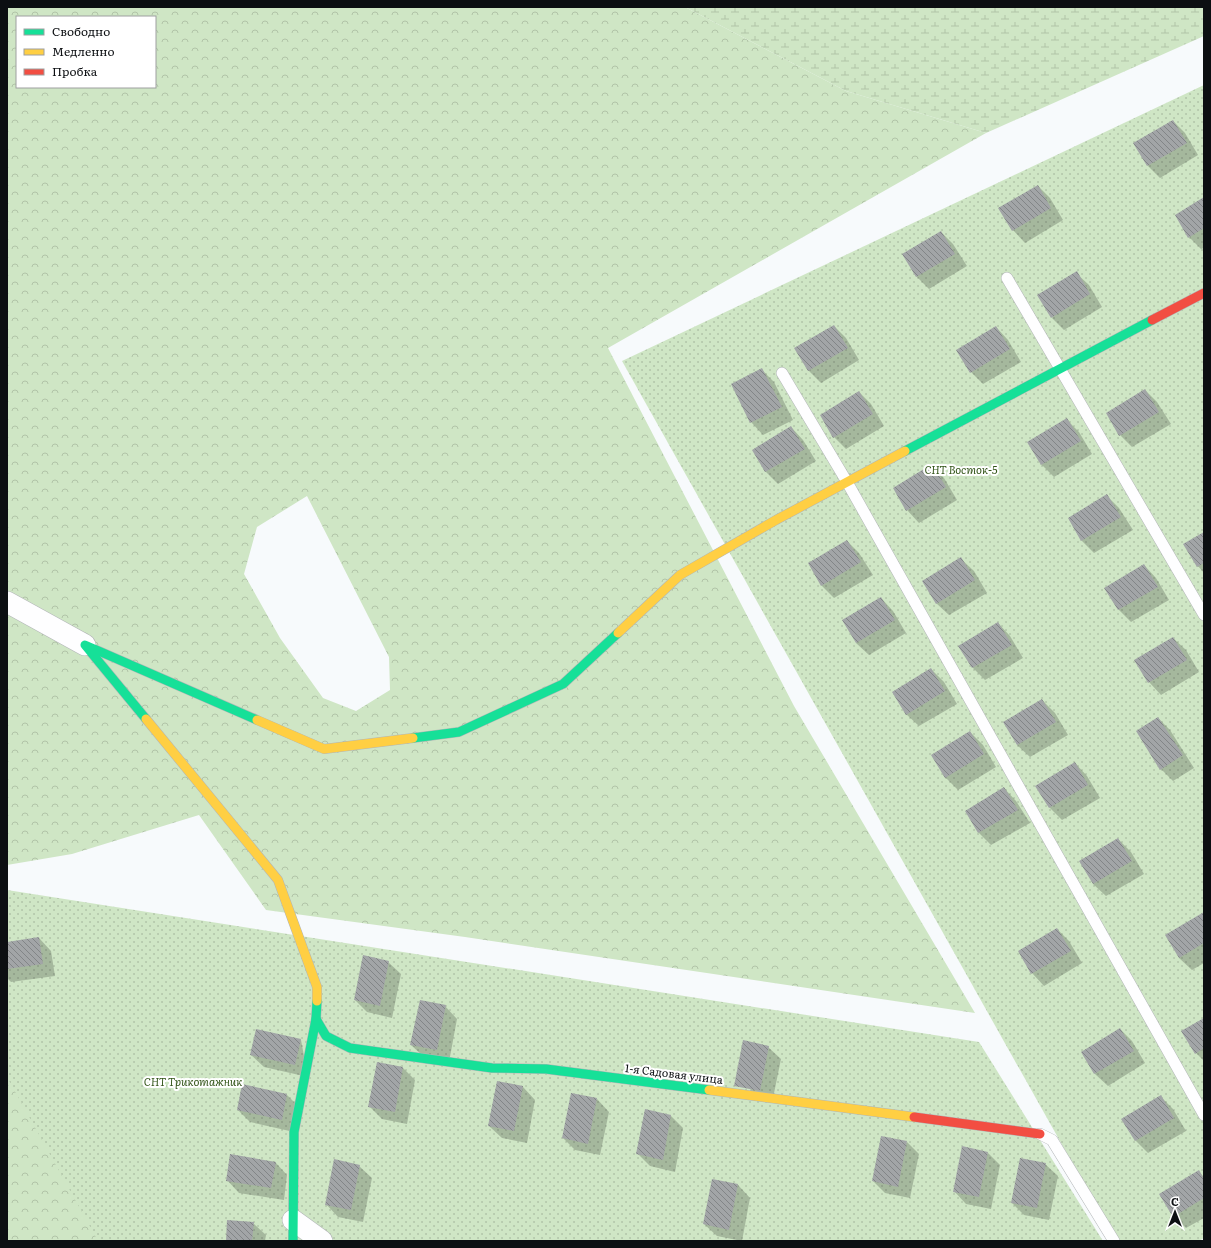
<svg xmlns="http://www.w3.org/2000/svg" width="1211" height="1248" viewBox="0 0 1211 1248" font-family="Literata,serif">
	<defs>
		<pattern id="forest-crowns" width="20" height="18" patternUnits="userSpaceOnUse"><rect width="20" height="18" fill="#cfe6c5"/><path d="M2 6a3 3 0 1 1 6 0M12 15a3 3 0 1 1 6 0" fill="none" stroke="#b1c4a8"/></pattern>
		<pattern id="wetland-marsh" width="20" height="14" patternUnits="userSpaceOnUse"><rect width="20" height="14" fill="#cfe6c5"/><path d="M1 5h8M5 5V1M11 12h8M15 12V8" fill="none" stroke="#b1c4a8"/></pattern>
		<pattern id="park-dots" width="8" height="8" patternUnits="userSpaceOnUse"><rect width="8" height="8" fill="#cfe6c5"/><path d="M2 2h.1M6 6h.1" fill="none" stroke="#b1c4a8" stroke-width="1.8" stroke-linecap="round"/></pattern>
		<pattern id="building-back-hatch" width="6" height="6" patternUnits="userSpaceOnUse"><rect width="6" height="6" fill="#a2a5a7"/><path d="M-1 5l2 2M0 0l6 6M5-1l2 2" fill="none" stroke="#828587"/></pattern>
	</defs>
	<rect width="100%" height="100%" fill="#f7fafc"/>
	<g fill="url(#forest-crowns)" fill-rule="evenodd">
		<path d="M7,7H685L846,91L986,133L608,348L794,706L975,1013L465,937L266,910L199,815L72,854L7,865ZM17,17H155V87H17ZM307,496L389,657L390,690L356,711L323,698L280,638L244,574L257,527Z"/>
		<path d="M34,1070L123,1241H7V1079Z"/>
	</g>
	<path fill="url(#wetland-marsh)" d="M685,7H1204V36L986,133L846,91Z"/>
	<g fill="url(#park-dots)">
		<path d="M1204,85V1238L1199,1241H1116L622,361Z"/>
		<path d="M7,890L979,1042L1103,1241H98L7,1077Z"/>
	</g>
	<g fill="#0003">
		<path d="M1173,121L1185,133L1198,155L1160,178L1148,166L1135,144Z"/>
		<path d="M1038,186L1050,198L1063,220L1025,243L1013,230Z"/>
		<path d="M1204,198V248L1201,249L1189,237Z"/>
		<path d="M941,232L953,244L967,266L929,289L916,276Z"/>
		<path d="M1076,273L1089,285L1102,307L1064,330L1052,318Z"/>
		<path d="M834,326L846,338L859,360L821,383L809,371L796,349Z"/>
		<path d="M996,327L1008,340L1021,362L983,384L971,372Z"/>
		<path d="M762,370L774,382L793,420L763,435L751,422Z"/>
		<path d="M1145,390L1157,402L1171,424L1132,447L1120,435Z"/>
		<path d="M859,392L871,404L884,426L846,449L834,437Z"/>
		<path d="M1067,420L1079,432L1092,454L1054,477L1042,465L1029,443Z"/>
		<path d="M791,427L803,440L816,461L778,484L766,472L753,450Z"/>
		<path d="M932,466L944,478L957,500L919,523L907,510L894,488Z"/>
		<path d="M1107,496L1119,508L1133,530L1094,553L1082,541L1069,519Z"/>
		<path d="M1204,533V573L1198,566Z"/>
		<path d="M847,541L859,553L873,575L834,598L822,586L809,564Z"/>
		<path d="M961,559L974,571L987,593L949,615L936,603Z"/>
		<path d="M1144,565L1156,578L1169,600L1131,622L1119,610L1106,588Z"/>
		<path d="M881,598L893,611L906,633L869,655L856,643Z"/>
		<path d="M998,623L1010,636L1023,658L985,680L973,668L960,646Z"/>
		<path d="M1173,638L1186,650L1199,672L1161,695L1149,682Z"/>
		<path d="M931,669L944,682L957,704L919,726L906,714Z"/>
		<path d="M1042,700L1055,713L1068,735L1030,757L1017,745Z"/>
		<path d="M1158,718L1170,730L1194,768L1173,781L1161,769Z"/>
		<path d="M970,732L983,745L996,767L958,790L945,777Z"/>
		<path d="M1075,763L1087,776L1100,798L1062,820L1050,808L1037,786Z"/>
		<path d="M1004,788L1016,801L1030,823L991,845L979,833L966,811Z"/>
		<path d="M1118,839L1131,852L1144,874L1106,896L1093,884Z"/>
		<path d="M1204,913V963L1192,970L1179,958Z"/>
		<path d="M1057,929L1069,941L1082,963L1044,986L1032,973L1019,951Z"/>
		<path d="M39,938L51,951L55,976L11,982L7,978V943Z"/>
		<path d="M388,962L401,974L392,1018L367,1012L355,1000Z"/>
		<path d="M445,1006L457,1019L449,1062L424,1057L411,1045Z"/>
		<path d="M1204,1019V1061L1196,1053Z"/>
		<path d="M1120,1029L1132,1041L1145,1063L1108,1086L1095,1074L1082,1052Z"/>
		<path d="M301,1040L308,1077L264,1067L251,1055Z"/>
		<path d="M768,1047L781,1059L772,1103L747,1098Z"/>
		<path d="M378,1063L403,1068L415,1080L407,1124L382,1119L369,1106Z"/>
		<path d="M498,1082L523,1087L535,1100L527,1143L502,1138L489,1126Z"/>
		<path d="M287,1095L299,1107L294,1132L250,1122L238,1110Z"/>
		<path d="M1160,1096L1173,1109L1186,1131L1148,1153L1136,1141L1123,1119Z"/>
		<path d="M597,1099L609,1112L600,1155L575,1150L563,1138Z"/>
		<path d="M646,1110L671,1116L683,1128L675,1172L650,1166L638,1154Z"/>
		<path d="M907,1142L919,1154L910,1198L885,1193L873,1181Z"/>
		<path d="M988,1153L1000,1165L991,1209L966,1204L954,1191Z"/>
		<path d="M275,1162L287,1175L284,1200L239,1193L227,1180Z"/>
		<path d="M1045,1164L1058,1176L1049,1220L1024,1215L1012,1203Z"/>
		<path d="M359,1166L372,1178L363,1222L338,1217L326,1204Z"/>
		<path d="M1199,1172L1204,1177V1218L1186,1228L1174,1216Z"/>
		<path d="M713,1180L738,1185L750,1198L742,1241L717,1236L704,1224Z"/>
		<path d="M253,1223L266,1235L265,1241H227Z"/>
	</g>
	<g fill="url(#building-back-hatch)">
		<path d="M1173,120L1187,143L1147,166L1133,143Z"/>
		<path d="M1038,185L1051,208L1012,231L998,208Z"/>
		<path d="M1204,197V228L1188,238L1175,215Z"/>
		<path d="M941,231L955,254L916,277L902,254Z"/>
		<path d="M1077,271L1090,294L1051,318L1037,295Z"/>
		<path d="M834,325L848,348L808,371L794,348Z"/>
		<path d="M996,326L1010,349L970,373L956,350Z"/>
		<path d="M762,368L782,407L750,423L731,384Z"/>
		<path d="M1145,389L1159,412L1119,436L1106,413Z"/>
		<path d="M859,391L873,414L833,438L820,415Z"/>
		<path d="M1067,418L1081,441L1041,465L1027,442Z"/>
		<path d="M791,426L805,449L765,472L752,450Z"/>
		<path d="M932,464L946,487L906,511L893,488Z"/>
		<path d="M1107,494L1121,517L1081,541L1068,518Z"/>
		<path d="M1204,532V563L1197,567L1183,544Z"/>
		<path d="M847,540L861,562L821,586L808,563Z"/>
		<path d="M961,557L975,580L936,604L922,581Z"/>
		<path d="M1144,564L1158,587L1118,610L1104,588Z"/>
		<path d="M881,597L895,620L856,643L842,620Z"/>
		<path d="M998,622L1012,645L972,668L958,646Z"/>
		<path d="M1173,637L1187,660L1148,683L1134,660Z"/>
		<path d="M931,668L945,691L906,715L892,692Z"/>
		<path d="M1042,699L1056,722L1017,745L1003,722Z"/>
		<path d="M1158,717L1183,755L1160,770L1136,731Z"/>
		<path d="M970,731L984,754L945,778L931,755Z"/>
		<path d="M1075,762L1088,785L1049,808L1035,786Z"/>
		<path d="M1004,787L1018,810L978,833L965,811Z"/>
		<path d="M1118,838L1132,861L1093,884L1079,861Z"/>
		<path d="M1204,912V943L1179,958L1165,935Z"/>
		<path d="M1057,928L1071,951L1031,974L1018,951Z"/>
		<path d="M39,937L43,964L7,969V942Z"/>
		<path d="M363,955L389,961L380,1006L354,1000Z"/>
		<path d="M420,1000L446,1005L437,1050L410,1045Z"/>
		<path d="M1204,1018V1048L1195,1054L1181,1031Z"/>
		<path d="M1120,1028L1134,1051L1094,1074L1081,1052Z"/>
		<path d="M256,1029L301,1039L295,1065L250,1055Z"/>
		<path d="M743,1040L769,1046L760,1091L734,1086Z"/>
		<path d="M377,1062L403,1067L395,1112L368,1107Z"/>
		<path d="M497,1081L523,1086L514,1131L488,1126Z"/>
		<path d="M242,1084L287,1094L282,1120L237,1110Z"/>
		<path d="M571,1093L597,1098L588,1144L562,1138Z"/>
		<path d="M1161,1095L1174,1118L1135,1141L1121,1119Z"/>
		<path d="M645,1109L671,1115L663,1160L636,1154Z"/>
		<path d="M881,1136L907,1141L898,1187L872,1181Z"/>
		<path d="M962,1146L988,1152L979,1197L953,1192Z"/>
		<path d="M230,1154L276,1162L271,1188L226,1181Z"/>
		<path d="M1020,1158L1046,1163L1037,1208L1011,1203Z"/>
		<path d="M334,1159L360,1165L351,1210L325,1205Z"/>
		<path d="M1199,1170L1204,1179V1198L1173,1217L1159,1194Z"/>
		<path d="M712,1179L738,1184L729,1230L703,1224Z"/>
		<path d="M227,1220L254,1222L252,1241H226Z"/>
	</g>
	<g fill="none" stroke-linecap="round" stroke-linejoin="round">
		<defs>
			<g id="lane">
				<path d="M1007,278L1204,615"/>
				<path d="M782,373L847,482L1204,1115"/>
				<path d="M1040,1134L1052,1140L1114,1241"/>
			</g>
			<g id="street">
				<path d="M7,602L85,645"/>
				<path d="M293,1220L322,1241"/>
			</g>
			<g id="fast">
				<path d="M905,451L1152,320"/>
				<path d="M146,719L85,645L257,720"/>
				<path d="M413,738L459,732L563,684L618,633"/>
				<path d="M316,1019L326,1036L350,1048L492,1068L546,1069L709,1090"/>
				<path d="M293,1241L294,1132L316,1019L317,1001"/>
			</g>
			<g id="slow">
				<path d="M618,633L680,575L776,520L905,451"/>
				<path d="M146,719L278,880L317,987V1001"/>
				<path d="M257,720L324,749L413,738"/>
				<path d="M709,1090L914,1117"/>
			</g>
			<g id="jam">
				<path d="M1152,320L1204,293"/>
				<path d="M914,1117L1040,1134"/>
			</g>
		</defs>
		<use href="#lane" stroke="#b3b6b8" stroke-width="12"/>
		<use href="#street" stroke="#b3b6b8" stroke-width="22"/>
		<use href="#fast" stroke="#b3b6b8" stroke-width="10"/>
		<use href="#slow" stroke="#b3b6b8" stroke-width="10"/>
		<use href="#jam" stroke="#b3b6b8" stroke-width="10"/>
		<use href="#lane" stroke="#fefeff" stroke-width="11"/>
		<use href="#street" stroke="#fefeff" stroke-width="21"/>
		<use href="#fast" stroke="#16e098" stroke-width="9"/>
		<use href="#slow" stroke="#ffcf43" stroke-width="9"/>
		<use href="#jam" stroke="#f24e42" stroke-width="9"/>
	</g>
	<g text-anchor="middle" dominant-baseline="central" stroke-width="4" stroke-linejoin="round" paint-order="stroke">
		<g font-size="11" font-style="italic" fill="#335519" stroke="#fff">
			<text x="961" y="469">СНТ Восток-5</text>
			<text x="193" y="1081">СНТ Трикотажник</text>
		</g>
		<g font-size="11" fill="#0c0f12" stroke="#fff">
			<text transform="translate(674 1073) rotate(7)">1-я Садовая улица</text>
		</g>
	</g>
	<rect width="1211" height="1248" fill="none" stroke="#0c0f12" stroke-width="16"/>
	<rect x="16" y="16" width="140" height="72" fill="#ffffff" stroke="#9e9fa0"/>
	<rect x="24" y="29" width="20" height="6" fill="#16e098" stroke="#9e9fa0"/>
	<text x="52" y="36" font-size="12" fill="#0c0f12">Свободно</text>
	<rect x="24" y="49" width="20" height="6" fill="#ffcf43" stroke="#9e9fa0"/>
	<text x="52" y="56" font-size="12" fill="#0c0f12">Медленно</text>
	<rect x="24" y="69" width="20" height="6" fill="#f24e42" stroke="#9e9fa0"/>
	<text x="52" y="76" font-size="12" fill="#0c0f12">Пробка</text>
	<g transform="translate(1175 1212)" stroke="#ffffff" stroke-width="3" paint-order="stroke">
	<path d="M0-3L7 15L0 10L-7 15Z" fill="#0c0f12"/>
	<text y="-6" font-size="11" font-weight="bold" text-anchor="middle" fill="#0c0f12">С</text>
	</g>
</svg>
